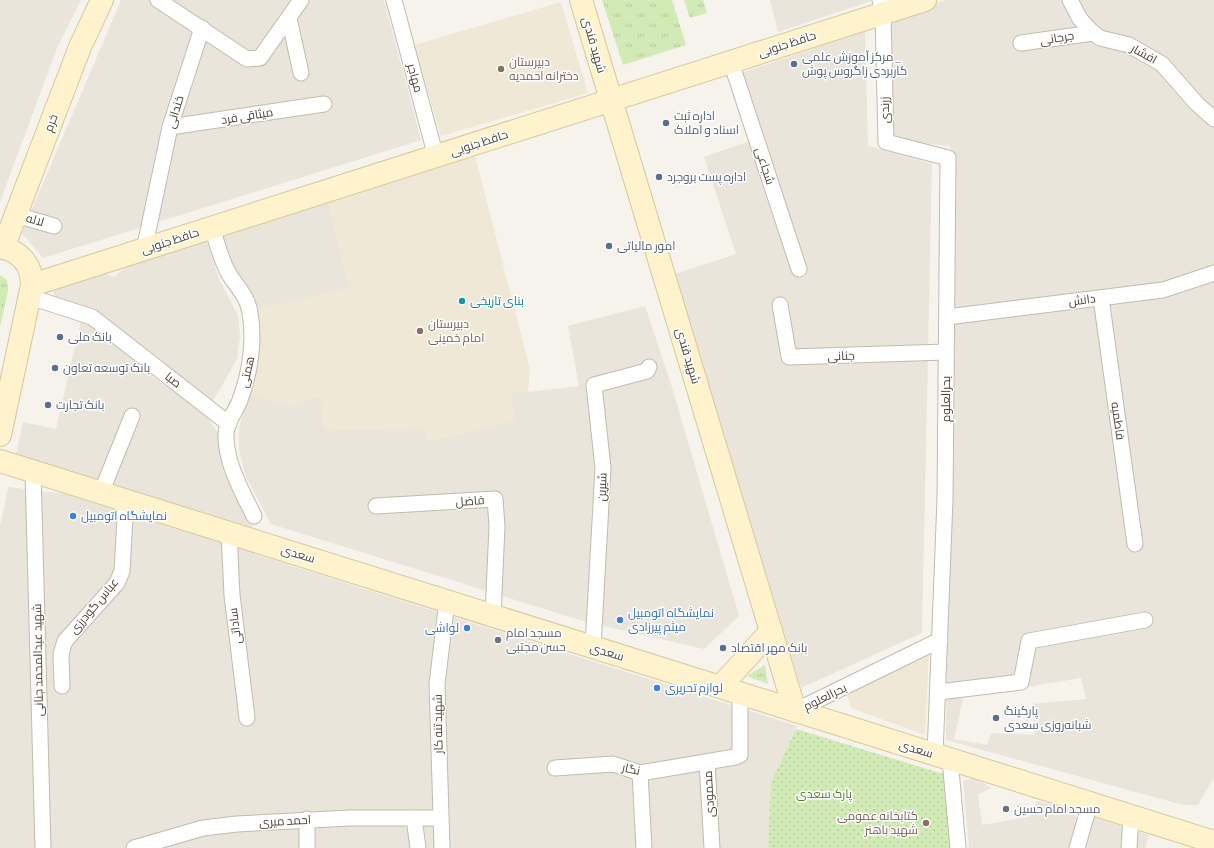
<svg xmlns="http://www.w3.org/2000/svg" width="1214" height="848" viewBox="0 0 1214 848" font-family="'Alegreya Sans',Cairo,sans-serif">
	<defs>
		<pattern id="grass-tufts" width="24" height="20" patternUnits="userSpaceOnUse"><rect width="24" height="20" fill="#d2eab5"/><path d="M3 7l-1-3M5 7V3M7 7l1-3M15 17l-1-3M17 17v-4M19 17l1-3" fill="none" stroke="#b6ca9c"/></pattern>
		<pattern id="park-dots" width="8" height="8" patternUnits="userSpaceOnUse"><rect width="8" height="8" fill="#d2eab5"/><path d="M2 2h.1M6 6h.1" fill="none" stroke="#b6ca9c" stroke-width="1.8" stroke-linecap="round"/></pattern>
	</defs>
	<rect width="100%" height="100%" fill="#f6f3ec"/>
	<g fill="#eae5da" fill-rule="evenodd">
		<path d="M0,0H81L57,48L0,202Z"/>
		<path d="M121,0H384L421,140L43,258L22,233Z"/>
		<path d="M770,0H871V1L778,32Z"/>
		<path d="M947,0H1214V777L1198,805H1183L946,740L952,162L950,146L893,140L889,18ZM1081,678L1086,699L1032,704L1035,735L991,733L987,745L954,739L963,698Z"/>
		<path d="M865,31L868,146L932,164L922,633L801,688L675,274L736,254L704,157L750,141L764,135L741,73Z"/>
		<path d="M329,202L350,289L255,310L232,270L221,232Z"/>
		<path d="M203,236L207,242L219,279L238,315L240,335L237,359L213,401L90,310L53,297L56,283L97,271L114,277L140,255Z"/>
		<path d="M645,306L671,384L739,616L704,649L583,621L271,524L245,475L239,449V427L250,393L290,405L321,396L324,429L425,428L428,441L514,420L510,392H528L579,386L568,326Z"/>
		<path d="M81,321L96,329L153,377L204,413L218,433L228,478L253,528L16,454L23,422L56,429Z"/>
		<path d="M8,487L65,494L797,726L771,782L768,848H0V527Z"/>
		<path d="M974,778L992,788L978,794L982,825L1029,817L1037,801L1073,810L1149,835L1145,848H969L963,781Z"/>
	</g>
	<g fill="#efe8d6">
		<path d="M561,2L588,93L441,136L414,45Z"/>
		<path d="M475,156L530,369L528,392H510L515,420L428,441L425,428L324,429L321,396L290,405L250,393L255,310L350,289L329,202Z"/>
		<path d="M929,651L925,735L851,708L847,694Z"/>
	</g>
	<g fill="url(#grass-tufts)">
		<path d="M602,0H672L686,45L623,65Z"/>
		<path d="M684,0H703L707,13L690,18Z"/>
		<path d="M0,275L7,280L8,291L0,327Z"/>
		<path d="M765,665L768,684L747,676Z"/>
	</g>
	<path fill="url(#park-dots)" d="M796,729L947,775L954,848H768L771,782Z"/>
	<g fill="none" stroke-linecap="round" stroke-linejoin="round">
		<defs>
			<g id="street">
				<path d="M158,0L247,59L260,58L301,0"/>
				<path d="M394,0L436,157"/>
				<path d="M880,0L883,14L886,142L948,158L945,499L935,755"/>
				<path d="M1070,0L1080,19L1091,31L1100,38L1129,45L1162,64L1197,104L1214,119"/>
				<path d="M289,18L301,73"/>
				<path d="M1021,43L1093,33"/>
				<path d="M731,62L799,269"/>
				<path d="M170,127L324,104"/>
				<path d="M16,215L54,226"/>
				<path d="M212,228C217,242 221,261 229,274C237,287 248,297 250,313C255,341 250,373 240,400C236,411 227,421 226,433C225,463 242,491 254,516"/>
				<path d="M144,250L170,127L202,28"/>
				<path d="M30,297L92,317L229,424"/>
				<path d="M1101,298L1135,544"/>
				<path d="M780,305L789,357L946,352"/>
				<path d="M947,317L1163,290L1214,273"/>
				<path d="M33,471L43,848"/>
				<path d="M101,493L132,416"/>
				<path d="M376,506L495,499L497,526L493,616"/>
				<path d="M229,532L232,595L247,718"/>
				<path d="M593,647L603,468L594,385L647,371L649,367"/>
				<path d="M62,686L61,654L65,641L117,583L122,571L126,500"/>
				<path d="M939,692L1021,682L1029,641L1145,620"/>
				<path d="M795,711L940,640"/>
				<path d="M950,759L958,848"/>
				<path d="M707,762L712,848"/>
				<path d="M555,768L613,764L640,773L735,757L740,755V694"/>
				<path d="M640,773L644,848"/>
				<path d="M414,818L418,848"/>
				<path d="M307,819V848"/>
				<path d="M134,848L203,828L237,824L350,818H440"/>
				<path d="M442,848L437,684L447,601"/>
				<path d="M1077,848L1090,803"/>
				<path d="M1129,848L1131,816"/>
			</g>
			<g id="secondary">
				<path d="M581,0L795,711"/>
				<path d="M0,247C20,251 32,265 32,285L0,435"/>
				<path d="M3,248L80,47L102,0"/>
				<path d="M32,285L925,0"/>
				<path d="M0,461L1214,842"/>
				<path d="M720,687L771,631"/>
			</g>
		</defs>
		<use href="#street" stroke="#c2bbae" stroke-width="17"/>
		<use href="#secondary" stroke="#d6c79b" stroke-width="24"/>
		<use href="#street" stroke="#fff" stroke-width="15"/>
		<use href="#secondary" stroke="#fff3cd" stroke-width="22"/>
	</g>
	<g fill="#5c6f8a" stroke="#fff" stroke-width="1.5">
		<circle cx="794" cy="64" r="4"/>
		<circle cx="666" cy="123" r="4"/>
		<circle cx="659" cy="177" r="4"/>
		<circle cx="609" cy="246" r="4"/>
		<circle cx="60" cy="337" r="4"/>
		<circle cx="55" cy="368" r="4"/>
		<circle cx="48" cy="405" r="4"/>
		<circle cx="723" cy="648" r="4"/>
		<circle cx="996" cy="718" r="4"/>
	</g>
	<g fill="#8d6e63" stroke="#fff" stroke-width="1.5">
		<circle cx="501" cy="69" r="4"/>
		<circle cx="420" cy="331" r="4"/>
		<circle cx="926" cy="823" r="4"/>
	</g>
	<circle fill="#0f9aa8" stroke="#fff" stroke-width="1.5" cx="462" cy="301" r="4"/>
	<g fill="#3f7fe0" stroke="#fff" stroke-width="1.5">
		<circle cx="73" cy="516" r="4"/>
		<circle cx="620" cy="620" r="4"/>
		<circle cx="467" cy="628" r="4"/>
		<circle cx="657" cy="688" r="4"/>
	</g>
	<g fill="#6b7280" stroke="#fff" stroke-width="1.5">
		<circle cx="498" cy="640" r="4"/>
		<circle cx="1006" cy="809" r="4"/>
	</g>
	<g text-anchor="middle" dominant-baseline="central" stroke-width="3" stroke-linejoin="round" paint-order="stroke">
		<g font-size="12" fill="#4b4439" stroke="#fff">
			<text transform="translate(1057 38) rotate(-9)">جرجانی</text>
			<text transform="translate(787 44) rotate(-18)">حافظ جنوبی</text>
			<text transform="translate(594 45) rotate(74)">شهید قندی</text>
			<text transform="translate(1144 54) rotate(29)">افشار</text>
			<text transform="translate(415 78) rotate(75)">مهاجر</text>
			<text transform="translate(885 110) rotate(-91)">زرندی</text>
			<text transform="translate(175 112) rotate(-73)">خندانی</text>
			<text transform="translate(247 116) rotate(-9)">میثاقی فرد</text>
			<text transform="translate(51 123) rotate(-69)">خرم</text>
			<text transform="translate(479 143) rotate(-18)">حافظ جنوبی</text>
			<text transform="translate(765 166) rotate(72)">شجاعی</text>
			<text transform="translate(35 220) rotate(15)">لاله</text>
			<text transform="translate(170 241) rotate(-18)">حافظ جنوبی</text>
			<text transform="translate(1082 300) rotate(-7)">دانش</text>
			<text transform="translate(688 356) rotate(73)">شهید قندی</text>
			<text transform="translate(841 356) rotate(-2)">جنانی</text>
			<text transform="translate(247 372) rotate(-77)">همتی</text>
			<text transform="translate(173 380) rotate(38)">صبا</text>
			<text transform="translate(946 399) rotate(-90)">بحرالعلوم</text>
			<text transform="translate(1118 421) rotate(82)">فاطمیه</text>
			<text transform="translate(602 487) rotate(-88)">شیرین</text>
			<text transform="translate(470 501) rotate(-4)">فاضل</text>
			<text transform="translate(298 554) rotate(17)">سعدی</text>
			<text transform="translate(94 606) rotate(-50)">عباس گودرزی</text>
			<text transform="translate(235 626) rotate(-97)">ساداتی</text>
			<text transform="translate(607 652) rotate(17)">سعدی</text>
			<text transform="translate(38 660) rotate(-91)">شهید عبدالمحمد جنانی</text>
			<text transform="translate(825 697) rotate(-26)">بحرالعلوم</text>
			<text transform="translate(438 724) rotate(-91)">شهید تنه کار</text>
			<text transform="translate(916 749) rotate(17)">سعدی</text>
			<text transform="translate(631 769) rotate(12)">نگار</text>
			<text transform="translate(709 794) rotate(-93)">محمودی</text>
			<text transform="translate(285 821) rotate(-3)">احمد میری</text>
		</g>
		<g font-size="12" fill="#4e5e75" stroke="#fff" text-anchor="start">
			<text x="802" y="57">مرکز آموزش علمی _<tspan x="802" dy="14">کاربردی زاگروس پوش</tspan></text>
			<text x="674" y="116">اداره ثبت<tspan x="674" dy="14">اسناد و املاک</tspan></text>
			<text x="667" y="177">اداره پست بروجرد</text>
			<text x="617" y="246">امور مالیاتی</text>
			<text x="68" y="337">بانک ملی</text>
			<text x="63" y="368">بانک توسعه تعاون</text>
			<text x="56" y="405">بانک تجارت</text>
			<text x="731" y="648">بانک مهر اقتصاد</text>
			<text x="1004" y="711">پارکینگ<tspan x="1004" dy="14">شبانه‌روزی سعدی</tspan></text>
		</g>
		<g font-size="12" fill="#785e54" stroke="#fff" text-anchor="start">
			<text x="509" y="62">دبیرستان<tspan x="509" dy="14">دخترانه احمدیه</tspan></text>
			<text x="428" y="324">دبیرستان<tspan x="428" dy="14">امام خمینی</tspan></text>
			<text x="918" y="816" text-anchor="end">کتابخانه عمومی<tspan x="918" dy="14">شهید باهنر</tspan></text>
		</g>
		<g font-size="12" fill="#0d838f" stroke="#fff" text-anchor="start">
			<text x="470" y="301">بنای تاریخی</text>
		</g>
		<g font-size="12" fill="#366cbe" stroke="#fff" text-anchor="start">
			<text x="81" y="516">نمایشگاه اتومبیل</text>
			<text x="628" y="613">نمایشگاه اتومبیل<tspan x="628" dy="14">میثم پیرزادی</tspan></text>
			<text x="459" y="628" text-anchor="end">لواشی</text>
			<text x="665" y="688">لوازم تحریری</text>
		</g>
		<g font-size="12" fill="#5b616d" stroke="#fff" text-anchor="start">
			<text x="506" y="633">مسجد امام<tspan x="506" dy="14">حسن مجتبی</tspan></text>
			<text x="1014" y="809">مسجد امام حسین</text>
		</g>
		<g font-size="12" fill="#4a7f2a" stroke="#fff">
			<text x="824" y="794">پارک سعدی</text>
		</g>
	</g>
</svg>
